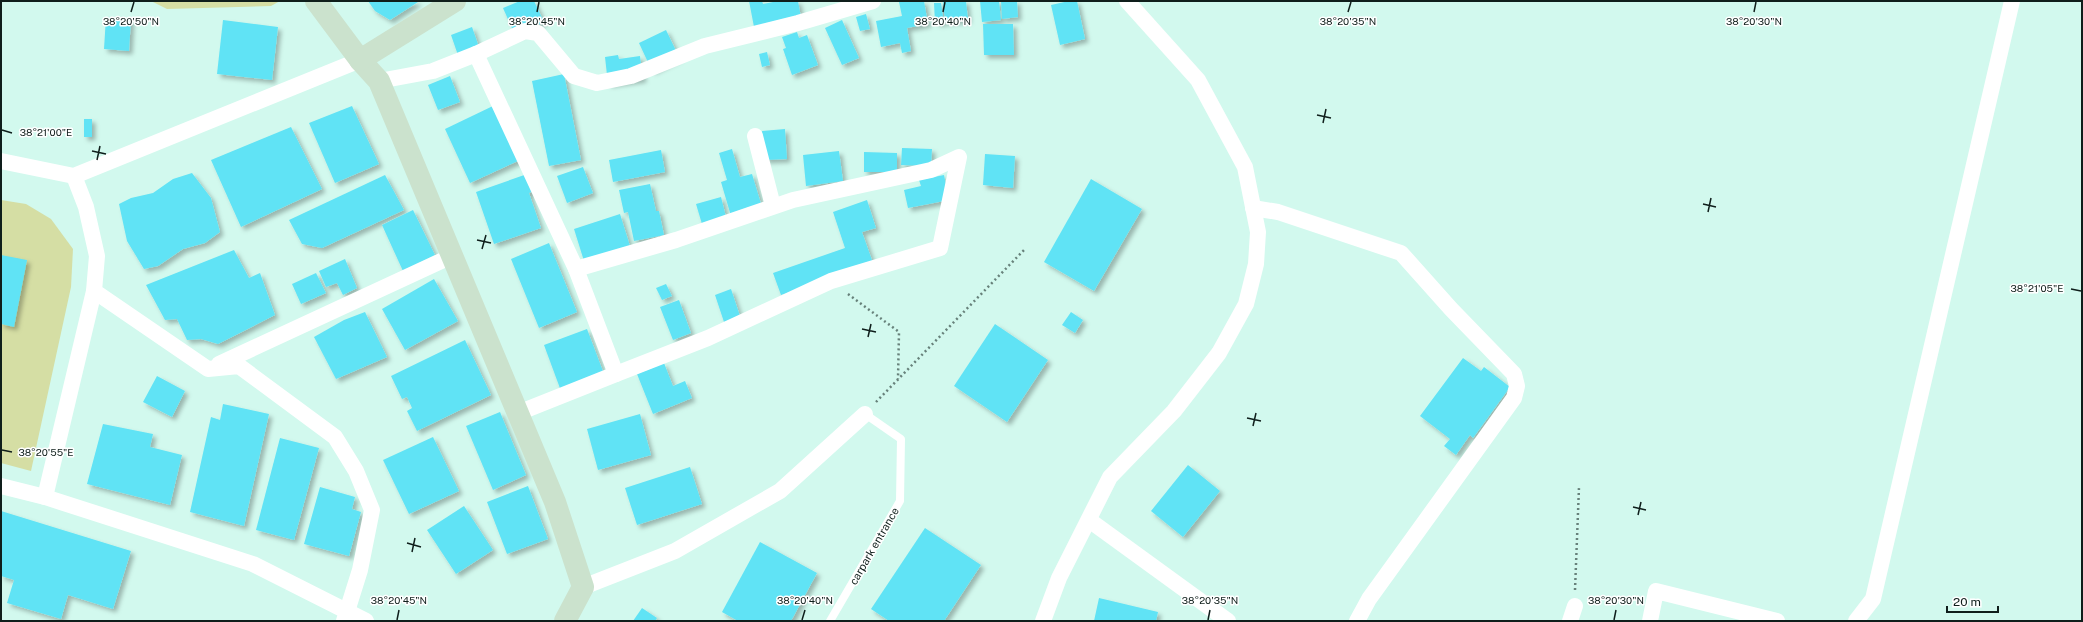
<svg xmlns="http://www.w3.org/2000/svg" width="2083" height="622" viewBox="0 0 2083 622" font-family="'Public Sans',sans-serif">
	<defs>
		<filter id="shadow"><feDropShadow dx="3.5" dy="3.5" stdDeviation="2" flood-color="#0004"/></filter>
	</defs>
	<rect width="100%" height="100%" fill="#d2f9ee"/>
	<g fill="#d5dea4">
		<path d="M151,1H280L271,6L167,9Z"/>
		<path d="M1,200L26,204L51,219L73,249L71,287L31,471L1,463Z"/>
	</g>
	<g fill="#60e3f5" filter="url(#shadow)">
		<path d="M368,1H417L418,2L390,20L375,11Z"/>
		<path d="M520,1H534L544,22L515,35L503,8Z"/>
		<path d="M749,1H762L763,4L778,1H798L802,23L755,32Z"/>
		<path d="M924,1L928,24L907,28L911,51L902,53L900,43L881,47L876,21L902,16L899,2Z"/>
		<path d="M943,1H966L968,20L945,22Z"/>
		<path d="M980,1H999L1001,20L982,22Z"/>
		<path d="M1001,1H1017L1018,17L1002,19Z"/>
		<path d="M1069,1H1077L1085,39L1060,45L1051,5Z"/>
		<path d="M934,3H941L944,23H935Z"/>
		<path d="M866,14L870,29L860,31L856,17Z"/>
		<path d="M106,17L131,19L129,51L104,49Z"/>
		<path d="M223,20L278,27L272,80L217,74Z"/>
		<path d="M842,20L859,58L842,65L825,28Z"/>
		<path d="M983,24H1013L1014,55H984Z"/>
		<path d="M472,27L480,50L459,58L451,35Z"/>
		<path d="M666,30L679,57L652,71L639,43Z"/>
		<path d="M797,32L799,38L807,35L818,65L792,75L783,49L786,48L782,37Z"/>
		<path d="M767,52L770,65L762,67L759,54Z"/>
		<path d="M618,55L619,59L640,56L643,79L608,84L605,57Z"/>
		<path d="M564,74L581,160L549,166L532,81Z"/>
		<path d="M450,76L460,102L438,110L428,85Z"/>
		<path d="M495,105L520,160L470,183L445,129Z"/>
		<path d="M352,106L379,164L335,183L309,123Z"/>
		<rect x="84" y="119" width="8" height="18"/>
		<path d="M291,127L322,189L241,227L211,160Z"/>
		<path d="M785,129L787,159L765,160L762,131Z"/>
		<path d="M902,148L932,149L931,166L901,165Z"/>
		<path d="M732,149L740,177L752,174L762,207L731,216L721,182L727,180L719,153Z"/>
		<path d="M661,150L665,172L613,182L609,160Z"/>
		<path d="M839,151L843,181L806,186L803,155Z"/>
		<path d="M864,152L897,153V172H864Z"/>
		<path d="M985,154L1015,156L1013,188L983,185Z"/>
		<path d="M583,167L593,193L567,203L557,176Z"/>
		<path d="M192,173L211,198L220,232L205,243L183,249L158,266L144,269L127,241L119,204L131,198L153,193L173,179Z"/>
		<path d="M530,173L536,190L529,193L541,228L494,244L476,192Z"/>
		<path d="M385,175L404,210L322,248L302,244L289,220Z"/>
		<path d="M944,175L949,200L908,208L904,190L921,186L919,180Z"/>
		<path d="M1091,179L1142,209L1094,291L1044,262Z"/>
		<path d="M650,184L656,211H659L664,235L634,241L628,212L624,213L619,190Z"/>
		<path d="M721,197L726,217L702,224L696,204Z"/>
		<path d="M867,200L876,228L862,232L873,263L781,295L773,273L845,248L833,212Z"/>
		<path d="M413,210L435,255L403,271L382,225Z"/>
		<path d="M620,214L630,246L584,261L574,229Z"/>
		<path d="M549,243L577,312L539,328L511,259Z"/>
		<path d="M234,250L249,278L260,273L275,315L218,344L201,339L187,340L177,319L165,320L146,285Z"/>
		<path d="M1,255L27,260L14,327L1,324Z"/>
		<path d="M345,259L357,288L343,295L337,283L326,287L319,271Z"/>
		<path d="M316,273L326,293L301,304L292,284Z"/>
		<path d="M434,279L458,321L405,350L382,309Z"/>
		<path d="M666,284L672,296L662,300L656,288Z"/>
		<path d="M731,289L740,316L724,322L715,295Z"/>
		<path d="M679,300L691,333L673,340L660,307Z"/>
		<path d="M365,312L387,357L336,379L314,337L344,320Z"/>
		<path d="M1071,312L1083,320L1075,333L1062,325Z"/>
		<path d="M995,324L1048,360L1007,422L954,386Z"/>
		<path d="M587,329L604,374L561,391L544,345Z"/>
		<path d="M465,340L491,395L417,431L407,411L412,408L407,397L402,399L391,376Z"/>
		<path d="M1463,358L1481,371L1484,367L1510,387L1473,438L1470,435L1456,455L1444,446L1450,439L1420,416Z"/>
		<path d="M664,363L673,386L685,381L692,398L653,414L637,374Z"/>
		<path d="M157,376L185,391L172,417L143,402Z"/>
		<path d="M223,404L269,414L244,526L190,512L211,417L220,420Z"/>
		<path d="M500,412L526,475L493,490L466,426Z"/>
		<path d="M640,414L651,455L598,470L587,429Z"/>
		<path d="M103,424L153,434L150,447L182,455L170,505L87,484Z"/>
		<path d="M433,437L459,491L409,514L383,460Z"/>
		<path d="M280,438L319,448L294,540L256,530Z"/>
		<path d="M1188,465L1220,491L1183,537L1151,511Z"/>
		<path d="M690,467L702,504L637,525L625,488Z"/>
		<path d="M528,486L548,539L507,554L487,502Z"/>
		<path d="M320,487L355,497L352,509L361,512L349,556L304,544Z"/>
		<path d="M464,506L493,550L456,574L427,530Z"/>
		<path d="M1,511L131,551L113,609L68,595L61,619L7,603L14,580L1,576Z"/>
		<path d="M925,528L981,565L944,621H889L871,609Z"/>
		<path d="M760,542L817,573L791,621H738L722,612Z"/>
		<path d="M1099,598L1158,612L1156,621H1094Z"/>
		<path d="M642,608L657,618L655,621H633Z"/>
	</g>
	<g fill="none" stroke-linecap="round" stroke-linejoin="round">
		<g stroke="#67817a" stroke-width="2.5" stroke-dasharray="2 3" stroke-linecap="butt">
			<path d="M848,294L899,332L898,379"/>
			<path d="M876,402L1026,248"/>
			<path d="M1575,590L1579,487"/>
		</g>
		<path stroke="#fff" stroke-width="8" d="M830,621L900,501L901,439L865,414"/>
		<g stroke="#fff" stroke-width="16">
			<path d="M476,54L525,31L538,33L574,76L597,83L631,76L705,46L798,23L873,1"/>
			<path d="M379,81L433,71L476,54L576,269L616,374L518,413"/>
			<path d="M755,136L773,206"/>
			<path d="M1,161L74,176L360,60"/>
			<path d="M74,176L86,207L97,256L94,291L208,369L239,366L335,437L356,471L372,510L360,570L344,621"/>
			<path d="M1253,208L1278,212L1401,253L1451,309L1514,374L1517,386L1514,398L1369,599L1357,621"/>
			<path d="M576,269L676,240L793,200L931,170L959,157L940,248L831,281L708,338L616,374"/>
			<path d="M219,364L452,256"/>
			<path d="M1,486L45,497L253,564L366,621"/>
			<path d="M45,497L94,291"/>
			<path d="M1089,520L1228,621"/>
			<path d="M583,587L675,551L780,491L865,414"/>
			<path d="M1043,621L1059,578L1110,477L1174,411L1219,353L1246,304L1256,264L1258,232L1245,167L1198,80L1127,1"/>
			<path d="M1570,621L1575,606"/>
			<path d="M1650,621L1656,591L1777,621"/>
			<path d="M1856,621L1873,599L2012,1"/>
		</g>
		<g stroke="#cbe2cd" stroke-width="22">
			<path d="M316,1L360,60L379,81L555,502L583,587L565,621"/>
			<path d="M360,60L455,1"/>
		</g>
	</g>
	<path fill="none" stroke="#0f1e1b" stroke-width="1.5" d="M131,12L134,2M537,12L539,2M943,12L945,2M1348,12L1351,2M1754,12L1756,2M1317,115L1331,118M1323,123L1326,109M2,130L12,133M92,151L106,154M97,160L100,146M1703,204L1716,207M1708,212L1711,198M477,240L491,243M482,249L486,235M2071,289L2081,291M862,329L876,332M868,337L871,324M1247,418L1261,421M1253,426L1256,413M2,450L12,452M1633,507L1646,510M1638,515L1641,502M407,543L421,547M412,552L415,538M397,620L399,610M802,620L805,610M1208,620L1210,610M1614,620L1616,610"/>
	<g text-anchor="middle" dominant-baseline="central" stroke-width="3" stroke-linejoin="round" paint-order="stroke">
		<g font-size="11" fill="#0f1e1b" stroke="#fff">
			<text transform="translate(874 546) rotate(-60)">carpark entrance</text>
		</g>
	</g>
	<g font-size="10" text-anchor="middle" fill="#0f1e1b" stroke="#fff" stroke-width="3" stroke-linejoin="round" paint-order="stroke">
		<text x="131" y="25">38°20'50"N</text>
		<text x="537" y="25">38°20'45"N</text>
		<text x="943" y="25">38°20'40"N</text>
		<text x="1348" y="25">38°20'35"N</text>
		<text x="1754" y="25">38°20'30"N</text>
		<text x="46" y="136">38°21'00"E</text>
		<text x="2037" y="292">38°21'05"E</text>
		<text x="46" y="456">38°20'55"E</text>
		<text x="399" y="604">38°20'45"N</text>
		<text x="805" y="604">38°20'40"N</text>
		<text x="1210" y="604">38°20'35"N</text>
		<text x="1616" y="604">38°20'30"N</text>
	</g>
	<rect width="2083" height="622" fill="none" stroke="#0f1e1b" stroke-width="4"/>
	<path d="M1947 606v6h51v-6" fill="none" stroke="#0f1e1b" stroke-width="2"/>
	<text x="1953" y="606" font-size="12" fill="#0f1e1b" stroke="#ffffff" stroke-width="3" paint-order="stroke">20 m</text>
</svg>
